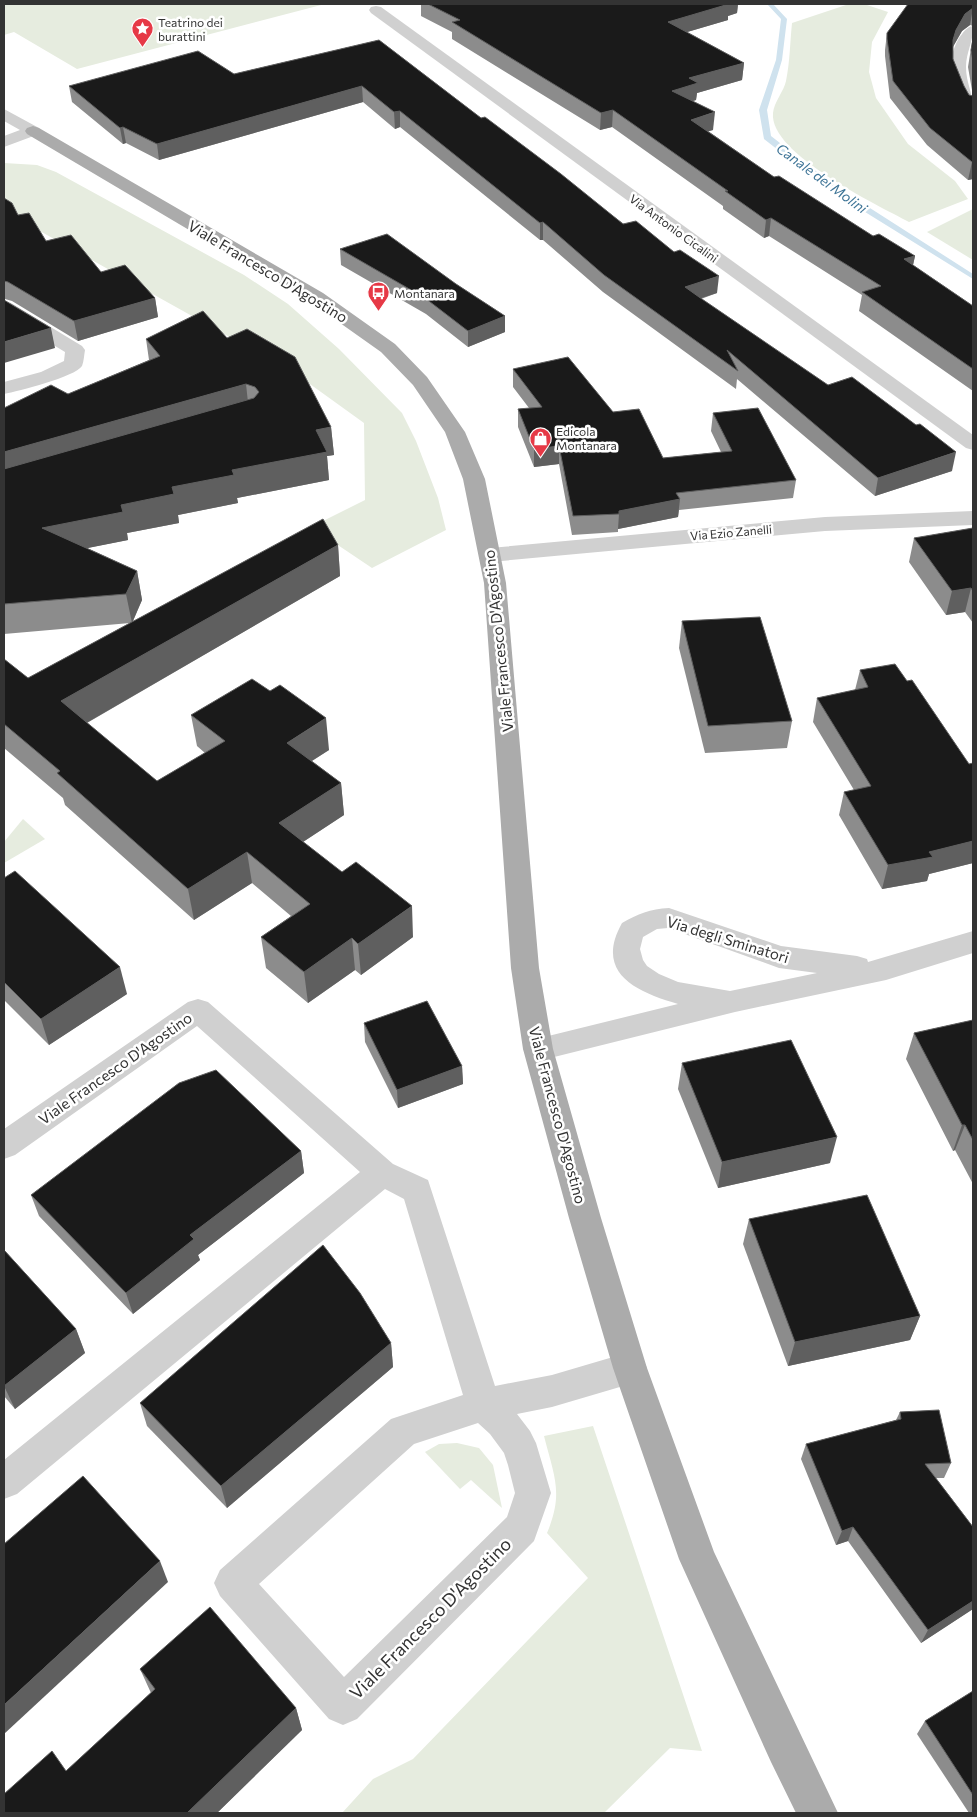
<svg xmlns="http://www.w3.org/2000/svg" width="977" height="1817" viewBox="0 0 977 1817" font-family="Commissioner,sans-serif">
	<rect width="100%" height="100%" fill="#fff"/>
	<g fill="#e6ecdf">
		<path d="M4,4H325L77,69L14,32L4,35Z"/>
		<path d="M849,4H864L888,12L872,42L869,72L876,98L908,144L955,181L968,199L909,222C878,205 769,154 773,113C774,102 784,91 786,81C790,62 790,42 792,23Z"/>
		<path d="M4,163L37,165L56,172L244,275L288,304L339,349L402,413L416,441L438,498L446,530L372,568L311,527L365,500L364,423L296,374L4,211Z"/>
		<path d="M973,209V260L927,232Z"/>
		<path d="M23,819L45,839L4,863V842Z"/>
		<path d="M593,1426L702,1751L670,1748L604,1813H342L373,1779L413,1759L588,1578L547,1533C564,1493 554,1476 544,1436Z"/>
		<path d="M457,1443L479,1448L493,1465L502,1508L471,1480L460,1489L425,1452L439,1444Z"/>
	</g>
	<g fill="none" stroke-linecap="round" stroke-linejoin="round">
		<path fill="#cfe2ee" fill-rule="evenodd" d="M767,4H773L787,19L782,60L767,110L771,136L834,185L973,274V279L828,189L764,139L759,110L776,60L781,19Z"/>
		<g fill="#d0d0d0" fill-rule="evenodd">
			<path d="M376,6L381,7L973,435V450L966,448L371,13L369,10L371,7Z"/>
			<path d="M973,26C974,40 966,52 966,67C966,84 974,94 973,113L967,111C952,89 944,63 959,38C963,33 966,27 973,26Z"/>
			<path d="M4,109L39,128L41,131L39,134L4,147V136L20,130L4,121Z"/>
			<path d="M4,301L11,303L82,346L85,350C84,355 84,361 82,366C75,377 18,391 4,394V382L41,372L64,361L65,352L4,315Z"/>
			<path d="M973,511V525L825,531L490,562L482,560L479,555L482,550L490,548L825,517Z"/>
			<path d="M669,908L781,946L857,956L867,959L868,962L973,931V953L886,980L735,1012L538,1061L528,1057L523,1049L528,1041L678,1004C636,992 594,973 622,923C638,914 650,909 669,908ZM668,928L779,968L817,973L730,991L678,982L659,974L647,966L643,960L640,949L643,937L657,929Z"/>
			<path d="M198,999L208,1002L393,1164L428,1180L495,1386L552,1375L630,1352L642,1357L647,1368L642,1379L630,1384L552,1407L517,1414L530,1431L536,1443L551,1493L534,1541L357,1719L343,1725L329,1719L220,1596L214,1583L220,1570L391,1419L463,1395L404,1199L385,1189L17,1494L4,1499V1460L360,1172L197,1026L15,1155L4,1159V1129L188,1002ZM478,1423L490,1434L504,1453L508,1465L515,1493L507,1517L344,1677L259,1584L414,1444Z"/>
		</g>
		<path fill="#ababab" fill-rule="evenodd" d="M33,126L39,128L323,293L395,344L427,377L465,432L485,479L506,583L539,968L553,1049L601,1218L647,1368L714,1552L838,1813H796L771,1762L679,1559L613,1368L569,1218L523,1049L511,968L484,583L463,479L445,432L413,385L381,352L309,301L27,134L25,131L27,128Z"/>
	</g>
	<g fill="#8c8c8c">
		<path d="M421,4H738L737,13L728,16V20L687,32L744,63L742,80L697,93L696,100L693,101L713,130L708,131L774,177L873,236L915,256L913,265L973,306V391L859,311L862,295L769,236L764,238L723,209V206L612,127L600,130L452,39V32L421,16Z"/>
		<path d="M973,4V26L970,25L962,31L953,46V59L964,86L969,95L973,96L968,67L973,36V179L968,180L927,145L890,98L885,56V50L887,33Z"/>
		<path d="M379,40L481,118L717,293L701,299L952,471L875,496L737,379L736,389L603,292L543,240H540L400,127L395,129L363,102L159,160L126,143L123,144L72,102L69,86L234,74Z"/>
		<path d="M4,198L18,215L46,241L101,272L155,298L158,317L78,341L12,301L5,299L4,300Z"/>
		<path d="M340,249L456,284L505,316V332L468,347L426,314L341,265Z"/>
		<path d="M227,338L331,427L334,455L327,456L329,480L237,498L238,503L178,515L179,523L127,533L128,540L87,548L137,571L142,600L133,621L338,545L340,576L87,723L157,781L205,753L197,746L191,715L329,750L312,761L341,783L344,815L303,842L413,937L361,975L355,970L308,1003L266,968L261,937L291,916L252,883L194,920L65,805L63,798L4,748V659L28,678L130,623L4,634V408L68,394L149,360L146,339Z"/>
		<path d="M513,369L613,412L663,458L721,452L711,431L713,413L796,480L793,498L679,510L678,517L618,529V532L572,535L559,464L534,467L518,427V409L529,408L513,387Z"/>
		<path d="M973,528V623L965,612L946,615L909,562L914,538Z"/>
		<path d="M682,621L792,721L787,748L705,753L679,648Z"/>
		<path d="M860,670L907,681L969,764L973,763V863L929,874L927,881L882,889L839,815L844,792L854,790L813,722L817,698L855,690Z"/>
		<path d="M4,878L127,994L49,1045L4,1000Z"/>
		<path d="M973,1020V1184L955,1150L953,1151L906,1059L914,1033Z"/>
		<path d="M364,1023L462,1066L463,1084L398,1108L365,1042Z"/>
		<path d="M682,1063L830,1163L718,1188L678,1089Z"/>
		<path d="M301,1151L304,1173L198,1255L200,1260L133,1314L39,1216L31,1195Z"/>
		<path d="M749,1219L920,1316L910,1340L788,1366L743,1244Z"/>
		<path d="M4,1250L76,1329L85,1353L15,1409L4,1396Z"/>
		<path d="M391,1343L393,1367L227,1508L147,1426L140,1403Z"/>
		<path d="M900,1412L951,1463L944,1478H936L973,1527V1609L921,1643L848,1541L836,1545L801,1459L806,1444L896,1420Z"/>
		<path d="M140,1669L296,1708L302,1730L217,1813H4L66,1771L151,1693Z"/>
		<path d="M973,1691V1813H969L917,1734L925,1721Z"/>
	</g>
	<g fill="#5f5f5f">
		<path d="M724,4H738L737,13L728,16V20L667,38L668,22Z"/>
		<path d="M973,8L970,25L962,31L953,47V40L956,30L965,14Z"/>
		<path d="M744,63L742,80L697,93L696,100L671,108L672,91L689,78Z"/>
		<path d="M362,86L363,102L159,160L157,144Z"/>
		<path d="M613,110L612,127L600,130L601,113Z"/>
		<path d="M400,111V127L395,129L394,112Z"/>
		<path d="M715,112L713,130L689,137L691,120Z"/>
		<path d="M123,127L126,143L123,144L120,128Z"/>
		<path d="M972,162H973V179L968,180Z"/>
		<path d="M771,218L769,236L764,238L766,220Z"/>
		<path d="M543,222V240H540V223Z"/>
		<path d="M915,256L911,274L904,259Z"/>
		<path d="M719,276L717,293L683,304L685,287Z"/>
		<path d="M155,298L158,317L78,341L74,321Z"/>
		<path d="M505,316V332L468,347V331Z"/>
		<path d="M51,328L55,348L4,363V342Z"/>
		<path d="M246,384L249,412L4,482V452Z"/>
		<path d="M331,427L334,455L327,456L329,480L237,498L238,503L178,515L179,523L127,533L128,540L48,556L42,528L121,505L172,487L232,470L316,430Z"/>
		<path d="M559,446V464L534,467V449Z"/>
		<path d="M956,452L952,471L875,496L878,478Z"/>
		<path d="M680,499L678,517L618,529L619,514V511Z"/>
		<path d="M338,545L340,576L69,733L61,701Z"/>
		<path d="M137,571L142,600L132,623L126,594Z"/>
		<path d="M971,588L965,612L946,615L952,591Z"/>
		<path d="M326,718L329,750L291,774L287,743Z"/>
		<path d="M341,783L344,815L283,855L279,823Z"/>
		<path d="M973,841V863L929,874L927,881L882,889L888,865L929,852Z"/>
		<path d="M247,852L252,883L194,920L188,889Z"/>
		<path d="M412,906L413,937L361,975L358,944Z"/>
		<path d="M352,938L355,970L308,1003L304,972Z"/>
		<path d="M120,967L127,994L49,1045L41,1019Z"/>
		<path d="M462,1066L463,1084L398,1108L397,1090Z"/>
		<path d="M962,1125H965L955,1150L953,1151Z"/>
		<path d="M837,1137L830,1163L718,1188L722,1162Z"/>
		<path d="M301,1151L304,1173L198,1255L200,1260L133,1314L126,1293L190,1235Z"/>
		<path d="M920,1316L910,1340L788,1366L795,1342Z"/>
		<path d="M76,1329L85,1353L15,1409L4,1386Z"/>
		<path d="M391,1343L393,1367L227,1508L221,1486Z"/>
		<path d="M853,1527L848,1541L836,1545L842,1531Z"/>
		<path d="M160,1561L168,1582L4,1734V1705Z"/>
		<path d="M973,1601V1609L921,1643L928,1630Z"/>
		<path d="M296,1708L302,1730L217,1813H187Z"/>
	</g>
	<g fill="#1a1a1a" stroke="#5f5f5f">
		<path d="M428,4H729L668,22L744,63L689,78L698,83L672,91L715,112L691,120L774,177L779,176L873,236L879,234L915,256L904,259L973,306V369L862,292L881,286L771,218L766,220L725,191H728L613,110L601,113L452,22L460,20Z"/>
		<path d="M908,4H973V8L965,14L956,30L953,40V59L964,86L969,95L973,96V162H972L930,128L893,81L887,39V33Z"/>
		<path d="M973,39V61L971,50Z"/>
		<path d="M379,40L481,118L485,117L561,174L623,224L636,221L674,252L680,250L719,276L685,287L699,297L828,385L852,377L916,425L920,424L956,452L878,478L727,350L738,371L604,275L543,222L540,223L400,111L394,112L362,86L157,144L123,127L120,128L69,86L198,51L234,74Z"/>
		<path d="M4,198L12,203L18,215L29,213L46,241L71,235L101,272L125,265L155,298L74,321L8,282L4,281Z"/>
		<path d="M387,234L456,284L505,316L468,331L425,298L340,249Z"/>
		<path d="M4,300L51,328L4,342Z"/>
		<path d="M203,311L227,338L247,329L295,357L331,427L316,430L327,452L232,470L234,475L172,487L174,494L121,505L123,512L42,528L137,571L126,594L4,604V469L254,398L259,392L255,387L246,384L4,452V408L51,385L68,394L160,356L146,339Z"/>
		<path d="M568,357L613,412L639,409L663,458L732,451L713,413L758,408L796,480L676,493L680,499L619,511V514L573,516L559,446L534,449L518,409L542,407L513,369Z"/>
		<path d="M323,519L338,545L61,701L157,781L225,741L191,715L252,679L270,691L280,685L326,718L287,743L341,783L279,823L342,872L356,862L412,906L358,944L352,938L304,972L261,937L310,904L247,852L188,889L57,773L60,771L4,724V659L28,678Z"/>
		<path d="M973,528V591L971,588L952,591L914,538Z"/>
		<path d="M760,617L792,721L708,726L682,621Z"/>
		<path d="M895,664L907,681L912,680L969,764L973,763V841L929,852L933,857L888,865L844,792L871,786L817,698L868,687L860,670Z"/>
		<path d="M15,871L120,967L41,1019L4,982V878Z"/>
		<path d="M427,1001L462,1066L397,1090L364,1023Z"/>
		<path d="M973,1020V1140L965,1125H962L914,1033Z"/>
		<path d="M791,1040L837,1137L722,1162L682,1063Z"/>
		<path d="M216,1070L301,1151L190,1235L194,1239L126,1293L31,1195L179,1083Z"/>
		<path d="M867,1195L920,1316L795,1342L749,1219Z"/>
		<path d="M323,1245L360,1293L391,1343L221,1486L140,1403Z"/>
		<path d="M4,1250L76,1329L4,1386Z"/>
		<path d="M939,1410L951,1463L925,1464L973,1527V1601L928,1630L853,1527L842,1531L806,1444L901,1419L900,1412Z"/>
		<path d="M83,1476L160,1561L4,1705V1544Z"/>
		<path d="M210,1607L296,1708L187,1813H4V1794L52,1751L66,1771L155,1689L140,1669Z"/>
		<path d="M973,1691V1795L925,1721Z"/>
	</g>
	<defs>
		<symbol id="sight-pin" viewBox="-11 -11 22 30"><path d="M0 17L-7.5 6A9.5 9.5 0 1 1 7.5 6Z" fill="#e63946" stroke="#fff"/><path d="M0-6L1.8-2.2L6-1.7L2.9 1.2L3.7 5.4L0 3.3L-3.7 5.4L-2.9 1.2L-6-1.7L-1.8-2.2Z" fill="#fff"/></symbol>
		<symbol id="bus-pin" viewBox="-11 -11 22 30"><path d="M0 17L-7.5 6A9.5 9.5 0 1 1 7.5 6Z" fill="#e63946" stroke="#fff"/><path d="M-5-6H5V4H4V6H2V4H-2V6H-4V4H-5ZM-3.5-4V0h7V-4ZM-3.5 1.2v1.5H-2V1.2ZM2 1.2v1.5H3.5V1.2Z" fill="#fff"/></symbol>
		<symbol id="shop-pin" viewBox="-11 -11 22 30"><path d="M0 17L-7.5 6A9.5 9.5 0 1 1 7.5 6Z" fill="#e63946" stroke="#fff"/><path d="M-5-2.5h2.3a2.7 3.5 0 0 1 5.4 0H5L5.5 6h-11ZM-1.5-2.5h3a1.5 2.3 0 0 0-3 0Z" fill="#fff"/></symbol>
	</defs>
	<g fill-rule="evenodd">
		<use href="#sight-pin" x="130" y="16" width="25" height="34"/>
		<use href="#bus-pin" x="366" y="280" width="25" height="34"/>
		<use href="#shop-pin" x="528" y="426" width="25" height="34"/>
	</g>
	<g text-anchor="middle" dominant-baseline="central" stroke-width="5" stroke-linejoin="round" paint-order="stroke">
		<g font-size="12" fill="#333" stroke="#fff" text-anchor="start">
			<text x="158" y="22">Teatrino dei<tspan x="158" dy="14">burattini</tspan></text>
			<text x="394" y="293">Montanara</text>
			<text x="556" y="431">Edicola<tspan x="556" dy="14">Montanara</tspan></text>
		</g>
		<g font-size="12" fill="#333" stroke="#fff">
			<text transform="translate(674 228) rotate(36)">Via Antonio Cicalini</text>
			<text transform="translate(731 532) rotate(-5)">Via Ezio Zanelli</text>
		</g>
		<g font-size="14" font-style="italic" fill="#3f7597" stroke="#fff">
			<text transform="translate(822 178) rotate(36)">Canale dei Molini</text>
		</g>
		<g font-size="15" fill="#333" stroke="#fff">
			<text transform="translate(268 271) rotate(31)">Viale Francesco D'Agostino</text>
			<text transform="translate(498 641) rotate(-96)">Viale Francesco D'Agostino</text>
			<text transform="translate(728 939) rotate(17)">Via degli Sminatori</text>
			<text transform="translate(115 1068) rotate(-35)">Viale Francesco D'Agostino</text>
			<text transform="translate(558 1115) rotate(75)">Viale Francesco D'Agostino</text>
		</g>
		<g font-size="18" fill="#333" stroke="#fff">
			<text transform="translate(430 1618) rotate(-45)">Viale Francesco D'Agostino</text>
		</g>
	</g>
	<rect width="977" height="1817" fill="none" stroke="#333333" stroke-width="10"/>
</svg>
